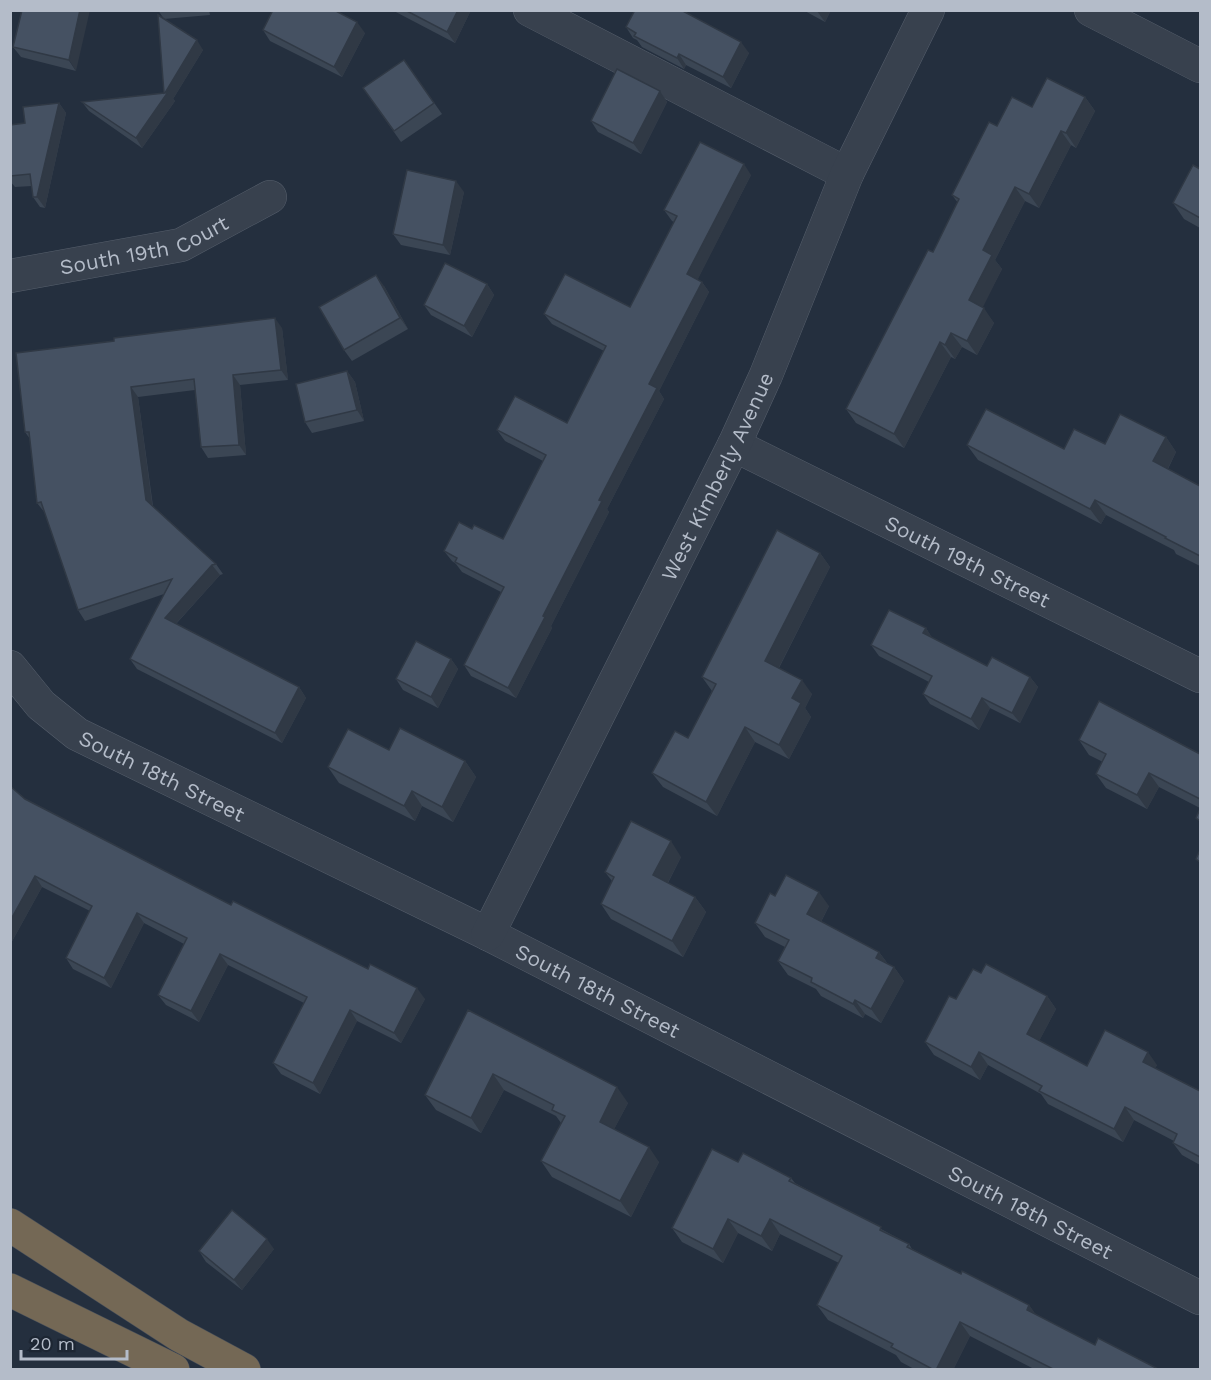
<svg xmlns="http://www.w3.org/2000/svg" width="1211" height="1380" viewBox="0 0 1211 1380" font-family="'Work Sans',sans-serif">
	<rect width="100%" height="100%" fill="#242f3e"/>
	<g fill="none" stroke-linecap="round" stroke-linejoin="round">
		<defs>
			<g id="minor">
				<path d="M530,10L847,174"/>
				<path d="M1091,10L1200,66"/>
				<path id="s1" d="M10,276L181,245L270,197"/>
				<path id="s2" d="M734,445L1200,676"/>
				<path id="s3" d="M10,667L41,705L77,734L488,934L1200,1298"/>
				<path id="s4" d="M488,934L734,445L766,375L847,174L928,10"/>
			</g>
			<g id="highway">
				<path d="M10,1225L179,1335L244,1370"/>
				<path d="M10,1290L173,1370"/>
			</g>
		</defs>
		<use href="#minor" stroke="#565f6c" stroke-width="34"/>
		<use href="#highway" stroke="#434c59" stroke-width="34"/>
		<use href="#minor" stroke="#38414e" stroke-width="33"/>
		<use href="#highway" stroke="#746855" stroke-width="33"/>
	</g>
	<g fill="#3b4654">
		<path d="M35,10L76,71L21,57L13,47Z"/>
		<path d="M158,10H209L210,15L164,19L203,50L173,99L175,101L142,148L89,111L82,102L164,93V19Z"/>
		<path d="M392,10H471L455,43Z"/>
		<path d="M688,10L686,14L749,53L731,88L686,65L684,69L642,47L637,40L633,38L626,27Z"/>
		<path d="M803,10H831L825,22Z"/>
		<path d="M263,30L365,33L342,77L270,41Z"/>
		<path d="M404,60L442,114L401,142L363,88Z"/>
		<path d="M660,91L667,102L641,154L598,132L591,121Z"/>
		<path d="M1085,97L1095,111L1076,148L1071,145L1039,208L1025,201L995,260L1002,269L982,307L994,323L977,355L962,347L955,359L951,357L904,448L856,423L846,409L933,252L958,203L952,195L997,126L1032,107Z"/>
		<path d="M59,103L66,113L45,208L40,207L33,197L32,186L15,187L10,181V125L25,123Z"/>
		<path d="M1200,169V228L1184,219L1173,203Z"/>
		<path d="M751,175L697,280L702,282L709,292L659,391L664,399L607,509L609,512L551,626L552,628L516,698L471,676L464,665L501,592L462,572L456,564L452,561L444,551L472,529L503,539L543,461L505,441L497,430L567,423L604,351L552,324L544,314L630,307L674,222L672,221L664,210Z"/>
		<path d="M464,192L450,255L401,245L393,234Z"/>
		<path d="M487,284L494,295L472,337L431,315L424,305Z"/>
		<path d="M384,286L408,329L352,361L344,350Z"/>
		<path d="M282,328L288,380L240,385L246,455L208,458L201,447L195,390L138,397L153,506L216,564L223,574L220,575L176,624L299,687L306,698L282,743L137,669L130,659L164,594L85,621L78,610L45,513L37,503L30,439L25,432L16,353Z"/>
		<path d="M347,371L355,382L364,421L312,433L305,422Z"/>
		<path d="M1166,437L1176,452L1168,469L1200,486V566L1176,554L1174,550L1106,515L1101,524L978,460L967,445L1064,449Z"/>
		<path d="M820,553L830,567L779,668L812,694L805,708L811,717L789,759L755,742L717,816L663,787L652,773L688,738L712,691L702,677Z"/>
		<path d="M926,628L932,638L987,666L1030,677L1038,687L1020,723L990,708L979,730L930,704L923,694L929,682L879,656L871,645Z"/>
		<path d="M451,659L458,669L438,708L403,690L396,679Z"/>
		<path d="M1079,740L1200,754V808L1159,787L1147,809L1106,788L1096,774L1103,762L1089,755Z"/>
		<path d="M389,750L465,761L476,777L453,822L422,806L415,821L339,783L328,767Z"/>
		<path d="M25,799L231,905L425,999L401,1043L357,1021L320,1094L281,1074L273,1063L304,1003L228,965L199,1022L166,1005L158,995L184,944L144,923L111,988L73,969L66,958L90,911L42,887L10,945Z"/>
		<path d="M681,857L668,883L695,897L706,912L683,957L611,919L601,904L612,881L605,872Z"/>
		<path d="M775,896L829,906L821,922L879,952L888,964L894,967L904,981L881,1023L865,1014L863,1018L821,996L816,989L788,975L778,961L785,947L765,937L755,923Z"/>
		<path d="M981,973L1047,996L1056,1009L1039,1041L1087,1066L1157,1065L1155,1068L1200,1091V1165L1182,1155L1173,1143L1174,1141L1134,1120L1123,1142L1048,1104L1041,1094L988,1065L980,1080L934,1055L925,1042L956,999Z"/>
		<path d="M468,1010L628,1103L614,1129L659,1162L631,1217L552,1177L541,1161L561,1123L556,1116L504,1090L481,1133L436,1110L425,1095Z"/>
		<path d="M738,1162L791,1178L795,1183L909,1244L912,1249L961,1274L1029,1305L1035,1314L1095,1345L1160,1370H1036L970,1336L953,1370H916L901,1362L896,1355L828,1320L817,1305L839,1263L780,1234L772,1251L738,1233L723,1263L682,1242L672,1228Z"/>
		<path d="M274,1249L242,1290L206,1262L199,1251Z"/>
	</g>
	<g fill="#303945">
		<path d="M80,10H90L76,71L69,60Z"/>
		<path d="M458,10H471L455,43L447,32Z"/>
		<path d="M818,10H831L825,22L817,11Z"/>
		<path d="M357,22L365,33L342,77L334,67Z"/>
		<path d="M197,40L203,50L173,99L175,101L142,148L136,138Z"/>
		<path d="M741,42L749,53L731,88L723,77Z"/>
		<path d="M679,54L686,65L684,69L677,58Z"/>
		<path d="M660,91L667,102L641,154L633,143Z"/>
		<path d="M1085,97L1095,111L1076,148L1066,133Z"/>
		<path d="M59,103L66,113L45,208L37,197Z"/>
		<path d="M1061,131L1071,145L1039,208L1029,194Z"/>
		<path d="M744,164L751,175L695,285L687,274Z"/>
		<path d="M456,181L464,192L450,255L443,245Z"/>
		<path d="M1015,187L1025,201L995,260L1002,269L979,315L969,300L983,250Z"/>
		<path d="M376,275L384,286L408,329L400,318Z"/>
		<path d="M702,282L709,292L659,391L664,399L607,509L609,512L551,626L552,628L516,698L508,688L599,500L649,384Z"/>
		<path d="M487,284L494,295L472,337L464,326Z"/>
		<path d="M984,308L994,323L977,355L967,341Z"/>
		<path d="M275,318L282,328L288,380L281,370Z"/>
		<path d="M951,333L962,347L955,359L945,345Z"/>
		<path d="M940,342L951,357L904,448L894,434Z"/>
		<path d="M347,371L355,382L364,421L357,410Z"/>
		<path d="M233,375L240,385L246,455L239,445Z"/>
		<path d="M131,387L138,397L153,510L146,500Z"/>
		<path d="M1166,437L1176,452L1164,476L1153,461Z"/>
		<path d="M1095,500L1106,515L1101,524L1090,509Z"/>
		<path d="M820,553L830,567L775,675L765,661Z"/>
		<path d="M212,565L220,575L172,628L165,618Z"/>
		<path d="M926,628L933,639L923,633Z"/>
		<path d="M451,659L458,669L438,708L431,697Z"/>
		<path d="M1030,677L1038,687L1020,723L1012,713Z"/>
		<path d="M802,680L812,694L805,708L811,717L789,759L779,745L792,698Z"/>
		<path d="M299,687L306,698L282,743L275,733Z"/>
		<path d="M982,698L990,708L979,730L971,719Z"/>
		<path d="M745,727L755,742L717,816L706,802Z"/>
		<path d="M465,761L476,777L453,822L442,807Z"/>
		<path d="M1149,773L1159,787L1147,809L1137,795Z"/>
		<path d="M412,791L422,806L415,821L404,806Z"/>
		<path d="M671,841L681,857L664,890L653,875Z"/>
		<path d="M35,876L42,887L10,945V921Z"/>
		<path d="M819,892L829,906L817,929L807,914Z"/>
		<path d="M695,897L706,912L683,957L672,941Z"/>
		<path d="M137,913L144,923L111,988L104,978Z"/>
		<path d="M879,952L889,966L876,958Z"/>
		<path d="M220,954L228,965L199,1022L191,1011Z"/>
		<path d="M894,967L904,981L881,1023L871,1009Z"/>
		<path d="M417,988L425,999L401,1043L394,1033Z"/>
		<path d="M1047,996L1056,1009L1036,1047L1027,1034Z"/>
		<path d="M855,1000L865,1014L863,1018L853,1004Z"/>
		<path d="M350,1010L357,1021L320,1094L313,1083Z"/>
		<path d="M979,1052L988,1065L980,1080L971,1067Z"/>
		<path d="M1148,1052L1157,1065L1152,1075L1143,1062Z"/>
		<path d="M493,1074L504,1090L481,1133L471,1118Z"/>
		<path d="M617,1087L628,1103L610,1137L600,1122Z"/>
		<path d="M1125,1107L1134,1120L1123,1142L1114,1129Z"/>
		<path d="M649,1147L659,1162L631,1217L620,1201Z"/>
		<path d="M728,1219L738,1233L723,1263L713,1249Z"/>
		<path d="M770,1219L780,1234L772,1251L761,1236Z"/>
		<path d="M267,1239L274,1249L242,1290L234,1280Z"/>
		<path d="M1029,1305L1040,1320L1027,1310Z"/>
		<path d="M960,1322L970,1336L953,1370H936Z"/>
	</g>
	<g fill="#455162" stroke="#303945" stroke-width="1.5">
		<path d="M22,10H80L69,60L13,47Z"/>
		<path d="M273,10H334L357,22L334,67L263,30Z"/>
		<path d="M405,10H458L447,32Z"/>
		<path d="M635,10H681L741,42L723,77L679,54L677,58L634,36L636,33L626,27Z"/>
		<path d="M158,15L197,40L165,93L168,92L136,138L82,102L164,93Z"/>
		<path d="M404,60L434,103L394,131L363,88Z"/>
		<path d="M617,69L660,91L633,143L591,121Z"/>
		<path d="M1047,78L1085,97L1066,133L1061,131L1029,194L1015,187L983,250L992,255L969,300L984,308L967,341L951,333L945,345L940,342L894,434L846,409L928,250L933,252L959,199L952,195L989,122L997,126L1012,97L1032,107Z"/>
		<path d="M59,103L37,197H33L30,174L10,176V125L25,123L23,107Z"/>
		<path d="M700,142L744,164L687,274L702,282L649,384L657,388L599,500L602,501L543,616L545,617L508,688L464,665L504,587L455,562L457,558L444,551L459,522L472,529L474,525L503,539L546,455L497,430L515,396L567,423L606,346L544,314L565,274L630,307L677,216L664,210Z"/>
		<path d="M1193,165L1200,169V218L1173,203Z"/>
		<path d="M407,170L456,181L443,245L393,234Z"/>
		<path d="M445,263L487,284L464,326L424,305Z"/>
		<path d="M376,275L400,318L344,350L319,307Z"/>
		<path d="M275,318L281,370L233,375L239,445L201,447L194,379L131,387L146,500L216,564L212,565L165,618L299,687L275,733L130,659L172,579L78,610L41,502L37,503L29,432H25L16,353L114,341V338Z"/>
		<path d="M347,371L357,410L305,422L296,384Z"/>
		<path d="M986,409L1064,449L1074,429L1105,444L1120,414L1166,437L1153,461L1200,486V556L1165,538L1166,537L1095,500L1090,509L967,445Z"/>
		<path d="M777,530L820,553L765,661L802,680L792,698L801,703L779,745L745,727L706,802L652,773L675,731L688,738L716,684L702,677Z"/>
		<path d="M889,610L926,628L923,633L987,666L992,657L1030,677L1012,713L982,698L971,719L923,694L932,676L871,645Z"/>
		<path d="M416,641L451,659L431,697L396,679Z"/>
		<path d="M1099,701L1200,754V799L1149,773L1137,795L1096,774L1106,754L1079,740Z"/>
		<path d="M400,728L465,761L442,807L412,791L404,806L328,767L348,729L389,750Z"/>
		<path d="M10,786L25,799L231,905L233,901L368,969L370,964L417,988L394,1033L350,1010L313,1083L273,1063L307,997L220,954L191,1011L158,995L187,938L137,913L104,978L66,958L92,906L35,876L10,921Z"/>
		<path d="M1200,809V821L1196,818Z"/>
		<path d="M631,821L671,841L653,875L695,897L672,941L601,904L614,877L605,872Z"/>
		<path d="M1200,850V862L1196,859Z"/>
		<path d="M786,875L819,892L807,914L879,952L876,958L894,967L871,1009L855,1000L853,1004L811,982L812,978L778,961L789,940L755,923L770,893L775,896Z"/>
		<path d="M986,964L1047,996L1027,1034L1087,1066L1105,1030L1148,1052L1143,1062L1200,1091V1157L1173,1143L1177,1134L1125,1107L1114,1129L1039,1091L1042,1086L979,1052L971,1067L925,1042L949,996L956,999L973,969L981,973Z"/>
		<path d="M468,1010L617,1087L600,1122L649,1147L620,1201L541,1161L565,1116L552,1110L554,1105L493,1074L471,1118L425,1095Z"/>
		<path d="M712,1149L738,1162L743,1153L791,1178L789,1181L881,1227L880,1230L909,1244L907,1247L961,1274L962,1271L1029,1305L1027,1310L1095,1345L1098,1338L1160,1370H1055L960,1322L936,1370H934L891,1347L893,1344L817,1305L842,1256L770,1219L761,1236L728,1219L713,1249L672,1228Z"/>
		<path d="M232,1210L267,1239L234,1280L199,1251Z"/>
	</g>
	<g text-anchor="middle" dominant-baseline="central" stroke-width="4.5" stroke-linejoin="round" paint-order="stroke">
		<g font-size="21" fill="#b4bcc9" stroke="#1d2633">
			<text stroke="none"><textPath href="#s1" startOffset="138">South 19th Court</textPath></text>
			<text stroke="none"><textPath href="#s4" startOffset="512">West Kimberly Avenue</textPath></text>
			<text stroke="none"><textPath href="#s2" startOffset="261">South 19th Street</textPath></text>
			<text stroke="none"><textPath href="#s3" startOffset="190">South 18th Street</textPath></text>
			<text stroke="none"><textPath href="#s3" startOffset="676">South 18th Street</textPath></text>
			<text stroke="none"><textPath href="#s3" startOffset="1162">South 18th Street</textPath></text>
		</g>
	</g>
	<rect width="1211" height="1380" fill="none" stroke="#b4bcc9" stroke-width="24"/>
	<path d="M21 1350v9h106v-9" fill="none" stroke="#b4bcc9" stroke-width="3"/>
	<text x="30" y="1350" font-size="18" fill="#b4bcc9" stroke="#1d2633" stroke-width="4.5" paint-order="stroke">20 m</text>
</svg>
